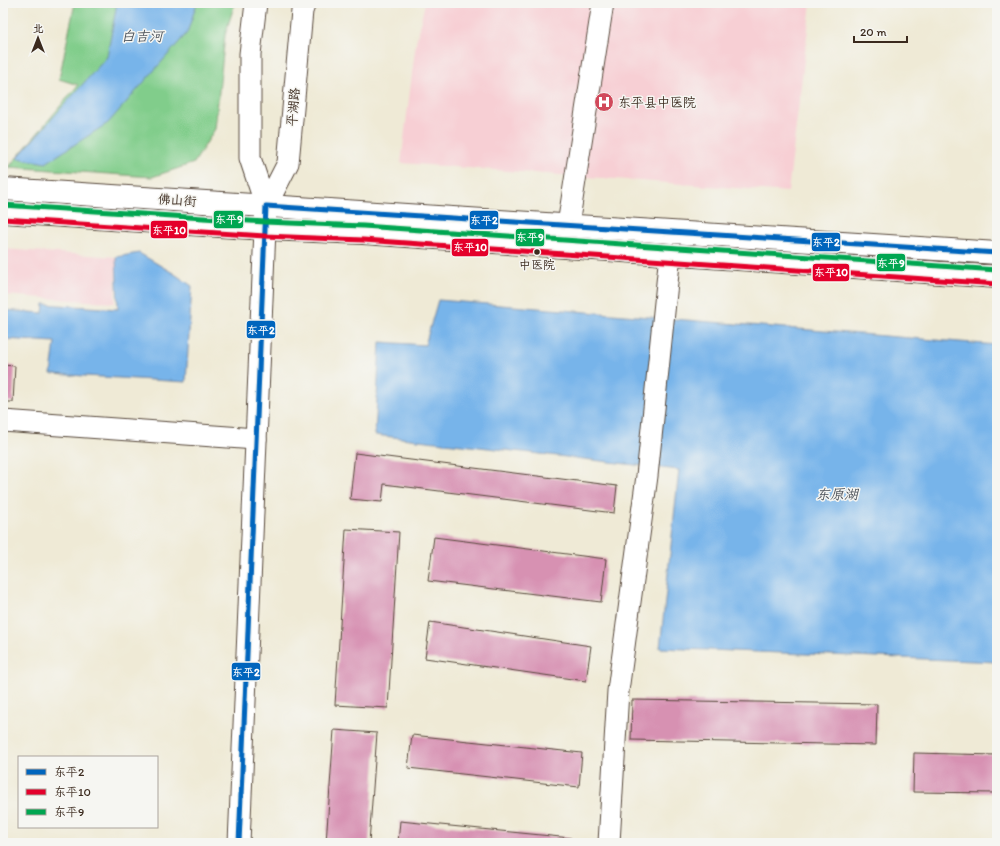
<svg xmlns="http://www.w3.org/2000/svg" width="1000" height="846" viewBox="0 0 1000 846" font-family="Itim,'LXGW WenKai TC',sans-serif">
	<rect width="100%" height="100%" fill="#f6f6f2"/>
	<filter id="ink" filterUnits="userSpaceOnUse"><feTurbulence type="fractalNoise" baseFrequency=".025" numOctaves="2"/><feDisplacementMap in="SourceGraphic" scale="8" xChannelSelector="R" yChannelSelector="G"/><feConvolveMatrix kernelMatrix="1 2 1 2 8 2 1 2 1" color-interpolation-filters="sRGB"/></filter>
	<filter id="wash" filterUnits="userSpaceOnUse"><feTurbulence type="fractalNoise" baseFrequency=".012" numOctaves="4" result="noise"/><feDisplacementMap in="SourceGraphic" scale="16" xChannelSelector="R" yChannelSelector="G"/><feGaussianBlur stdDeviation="0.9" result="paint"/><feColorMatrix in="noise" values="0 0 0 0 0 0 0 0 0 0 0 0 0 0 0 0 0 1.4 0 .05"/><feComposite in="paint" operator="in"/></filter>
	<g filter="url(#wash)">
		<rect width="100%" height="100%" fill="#efead6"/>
		<g fill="#f7cfd4">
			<path d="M425,3H811L788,192L401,163L416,42Z"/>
			<path d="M3,249L116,257L115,303L3,295Z"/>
		</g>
		<path fill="#81cd8b" stroke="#5e7c54" d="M75,3H235L225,35L215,129L194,163L152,177L9,167L78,85L59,79Z"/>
		<g fill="#77b4ea" stroke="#596f84">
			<path d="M117,3H197L187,33L108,123L46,163L17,158L107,57Z"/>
			<path d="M139,253L173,273L192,286L186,382L51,374L55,342L3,339V310L43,313L44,304L118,309L116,257Z"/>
			<path d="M438,300L997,345V662L660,648L679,470L375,435L380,342L425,345Z"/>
		</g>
		<g id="blocks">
			<g fill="#d791b2">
				<path d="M3,365L15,366L13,402H3Z"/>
				<path d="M355,453L617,486L614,513L384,484L382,502L350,499Z"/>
				<path d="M346,529L399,532L388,708L335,705Z"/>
				<path d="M434,537L606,559L601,602L428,581Z"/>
				<path d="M430,622L591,646L586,681L425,658Z"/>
				<path d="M632,700L877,704L876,745L631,740Z"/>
				<path d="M334,730L377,733L369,843H326Z"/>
				<path d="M412,735L582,753L579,787L408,768Z"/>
				<path d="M914,753L997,755V793L913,792Z"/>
				<path d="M400,821L571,838V843H398Z"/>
			</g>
		</g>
	</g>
	<g filter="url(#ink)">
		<use href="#blocks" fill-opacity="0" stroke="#56473a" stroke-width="1"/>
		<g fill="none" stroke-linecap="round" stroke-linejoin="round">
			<defs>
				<g id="minor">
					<path d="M266,206L288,163L302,11L305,3"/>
					<path d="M568,225L603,3"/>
					<path d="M3,421L256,439"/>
					<path d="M239,843L265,229L266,206L250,158V54L256,3"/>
					<path d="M609,843L618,691L647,476L670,254"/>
				</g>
				<g id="major">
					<path d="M3,189L997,253"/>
					<path d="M3,212L265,229L363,233L997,277"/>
				</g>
			</defs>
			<use href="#minor" stroke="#56473a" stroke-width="23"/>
			<use href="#major" stroke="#56473a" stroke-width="24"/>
			<use href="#minor" stroke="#fff" stroke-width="21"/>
			<use href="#major" stroke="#fff" stroke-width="22"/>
			<defs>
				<path id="bus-1" d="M239,843L266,206L997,253"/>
				<path id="bus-2" d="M3,219L265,236L363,240L997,284"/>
				<path id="bus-3" d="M3,205L265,222L363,226L997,270"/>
			</defs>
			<use href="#bus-1" stroke="#f6f6f2" stroke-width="8"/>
			<use href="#bus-2" stroke="#f6f6f2" stroke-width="8"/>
			<use href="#bus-3" stroke="#f6f6f2" stroke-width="8"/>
			<use href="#bus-1" stroke="#0065bd" stroke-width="5"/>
			<use href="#bus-2" stroke="#e4002b" stroke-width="5"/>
			<use href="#bus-3" stroke="#00a651" stroke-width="5"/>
		</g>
	</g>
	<defs>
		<symbol id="hospital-disc" viewBox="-11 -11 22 22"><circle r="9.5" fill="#d1495b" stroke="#f6f6f2"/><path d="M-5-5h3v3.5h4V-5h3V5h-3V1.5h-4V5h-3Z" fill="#fff"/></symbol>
	</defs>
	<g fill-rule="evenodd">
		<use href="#hospital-disc" x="593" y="91" width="22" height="22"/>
	</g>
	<circle fill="#3b2a1e" stroke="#f6f6f2" stroke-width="1.5" cx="537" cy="252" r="3.5"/>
	<g text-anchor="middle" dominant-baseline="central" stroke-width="3" stroke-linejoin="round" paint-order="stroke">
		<g font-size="12" fill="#3b2a1e" stroke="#f6f6f2">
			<text x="537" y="265">中医院</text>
		</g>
		<g font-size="13" fill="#3b2a1e" stroke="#f6f6f2" text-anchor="start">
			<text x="618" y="102">东平县中医院</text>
		</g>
		<g font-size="13" fill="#3b2a1e" stroke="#f6f6f2">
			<text transform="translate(293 107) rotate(-85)">平湖路</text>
			<text transform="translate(177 200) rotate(4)">佛山街</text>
		</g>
		<g font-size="14" font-style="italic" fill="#4d535b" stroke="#f6f6f2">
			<text x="142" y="36">白吉河</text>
			<text x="837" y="494">东原湖</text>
		</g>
	</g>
	<g stroke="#f6f6f2" stroke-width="1.5">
		<rect x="213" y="210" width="31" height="19" rx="4" fill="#00a651"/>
		<rect x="469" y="210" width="30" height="20" rx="4" fill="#0065bd"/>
		<rect x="150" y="220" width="38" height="19" rx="4" fill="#e4002b"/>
		<rect x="515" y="228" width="30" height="19" rx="4" fill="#00a651"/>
		<rect x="811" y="232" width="30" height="20" rx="4" fill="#0065bd"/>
		<rect x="451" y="238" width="38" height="19" rx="4" fill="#e4002b"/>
		<rect x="876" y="253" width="30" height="19" rx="4" fill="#00a651"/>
		<rect x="812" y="263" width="38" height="19" rx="4" fill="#e4002b"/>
		<rect x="246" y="320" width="30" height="19" rx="4" fill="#0065bd"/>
		<rect x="231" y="662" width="30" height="19" rx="4" fill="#0065bd"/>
	</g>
	<g font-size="11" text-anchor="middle" font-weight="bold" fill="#fff">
		<text x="229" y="223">东平9</text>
		<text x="484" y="224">东平2</text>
		<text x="169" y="234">东平10</text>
		<text x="530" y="241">东平9</text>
		<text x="826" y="246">东平2</text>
		<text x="470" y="251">东平10</text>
		<text x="891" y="267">东平9</text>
		<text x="831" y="276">东平10</text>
		<text x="261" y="334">东平2</text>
		<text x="246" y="676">东平2</text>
	</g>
	<rect width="1000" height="846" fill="none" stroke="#f6f6f2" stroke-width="16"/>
	<rect x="18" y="756" width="140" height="72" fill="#f6f6f2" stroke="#aba49d"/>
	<rect x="26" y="769" width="20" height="6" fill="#0065bd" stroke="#aba49d"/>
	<text x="54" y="776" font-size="12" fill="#3b2a1e">东平2</text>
	<rect x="26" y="789" width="20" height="6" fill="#e4002b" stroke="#aba49d"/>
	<text x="54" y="796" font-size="12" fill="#3b2a1e">东平10</text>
	<rect x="26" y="809" width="20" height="6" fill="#00a651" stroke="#aba49d"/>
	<text x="54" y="816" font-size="12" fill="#3b2a1e">东平9</text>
	<g transform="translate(38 38)" stroke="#f6f6f2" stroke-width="3" paint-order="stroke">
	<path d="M0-3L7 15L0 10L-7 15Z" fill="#3b2a1e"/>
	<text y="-6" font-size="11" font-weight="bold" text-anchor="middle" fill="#3b2a1e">北</text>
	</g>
	<path d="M854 36v6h53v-6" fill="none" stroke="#3b2a1e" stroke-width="2"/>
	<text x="860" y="36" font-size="12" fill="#3b2a1e" stroke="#f6f6f2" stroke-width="3" paint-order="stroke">20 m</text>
</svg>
